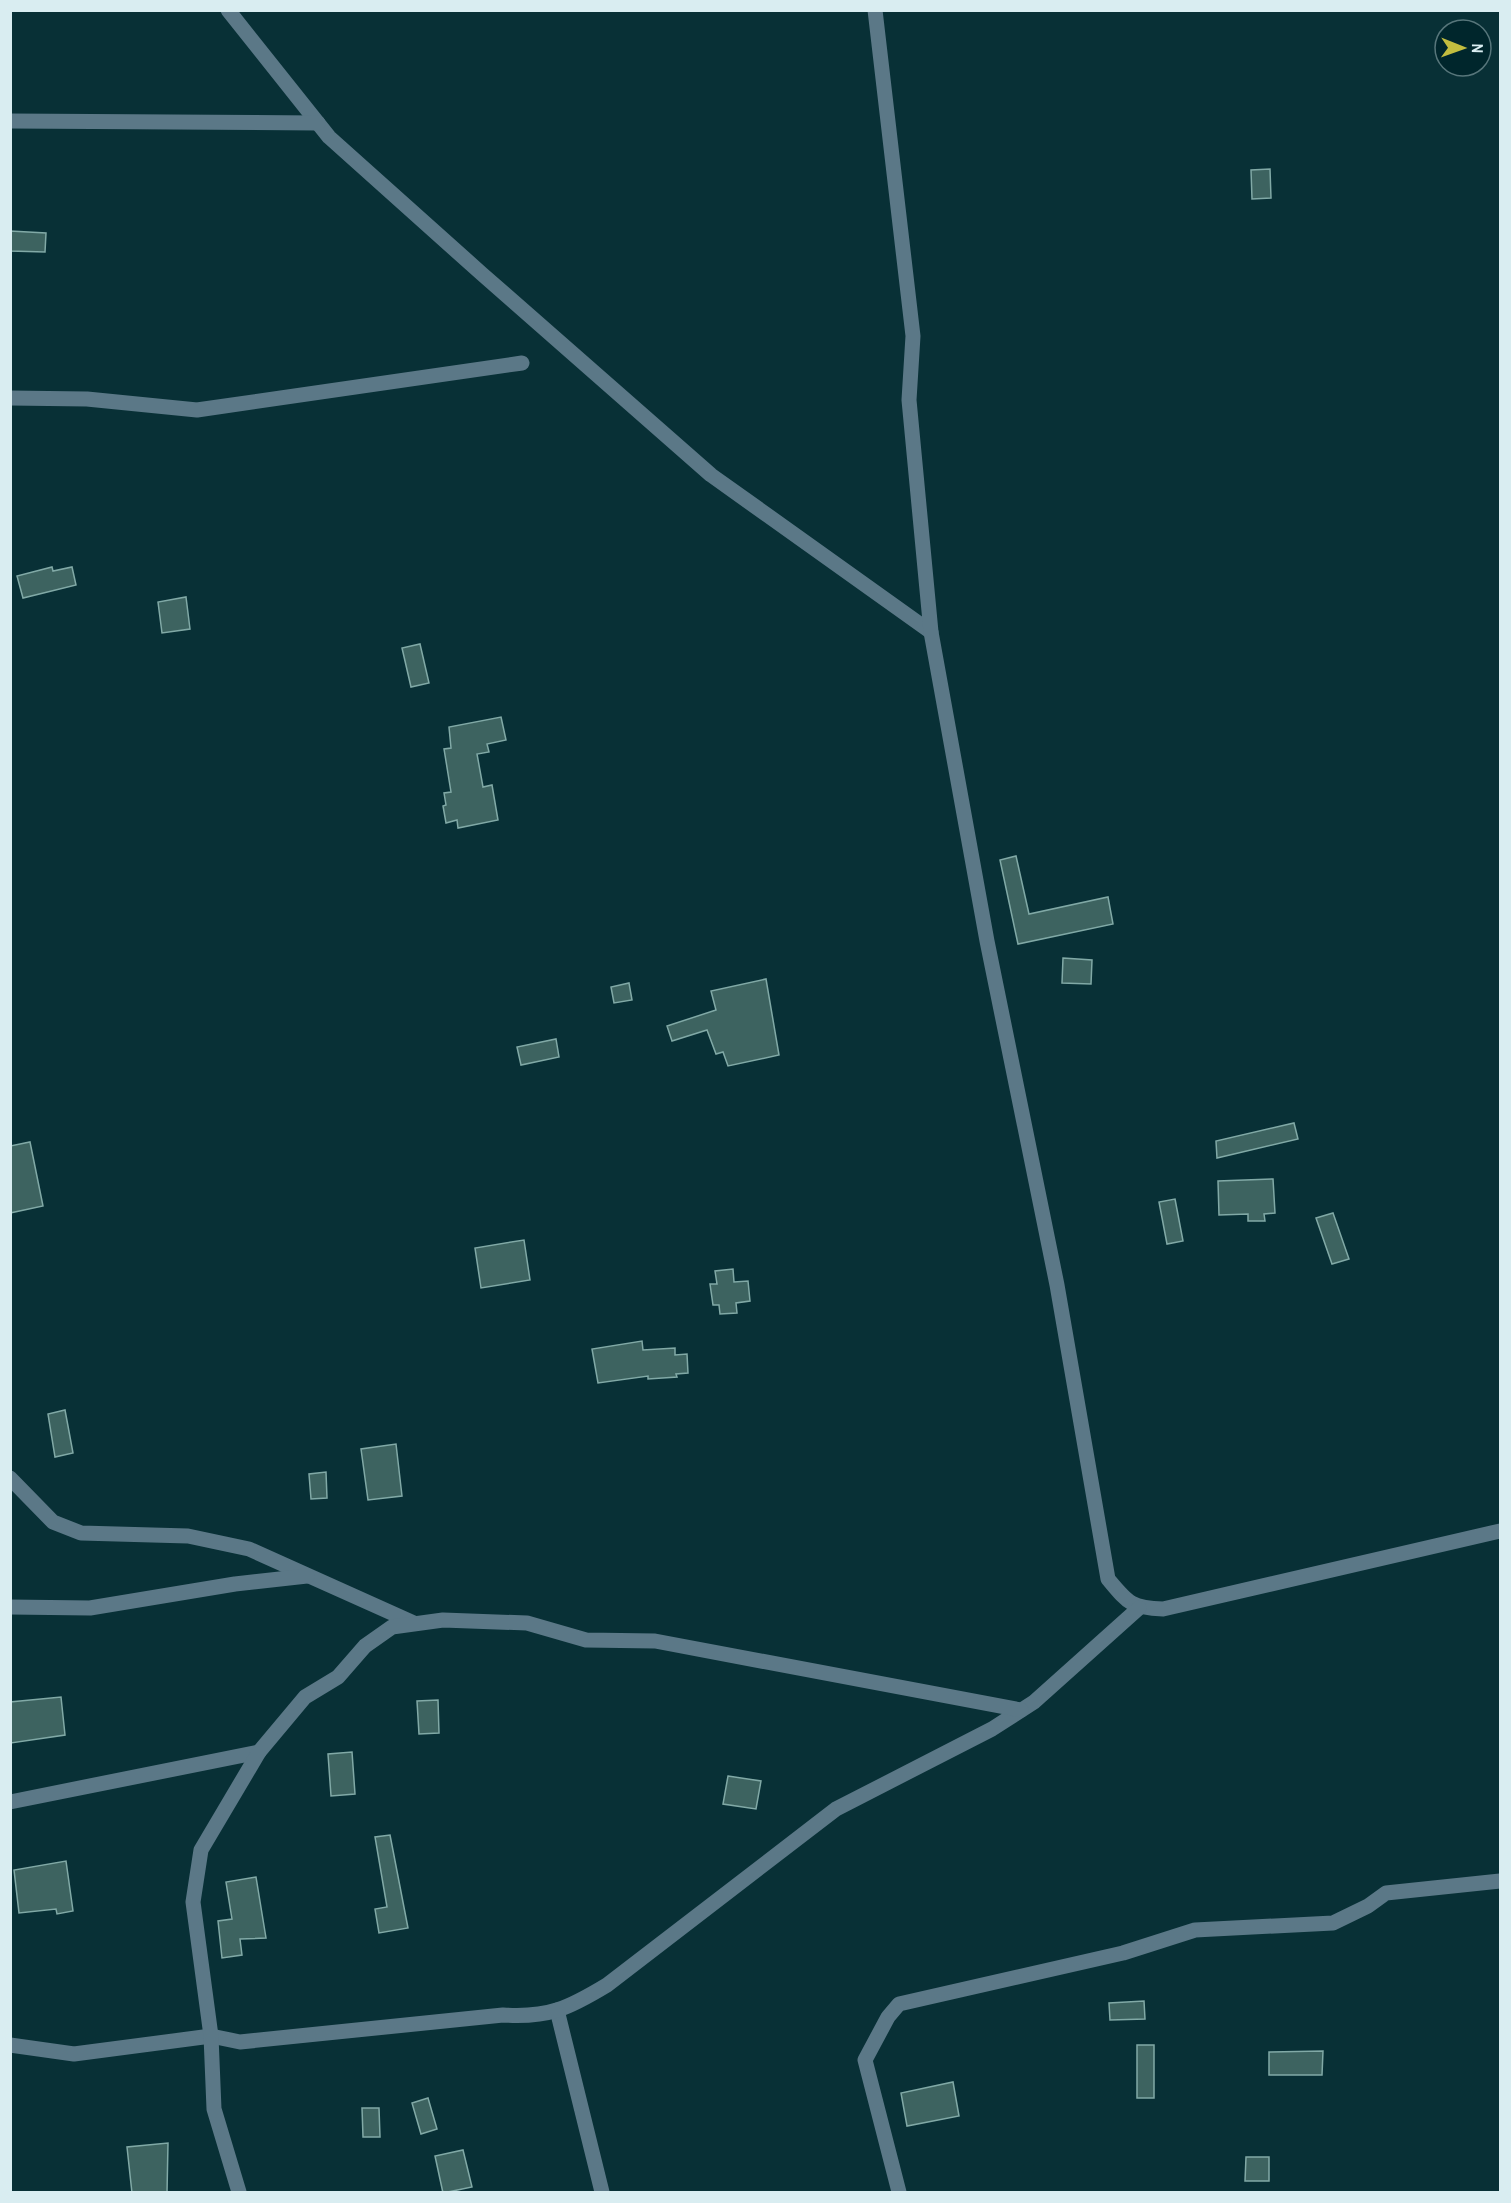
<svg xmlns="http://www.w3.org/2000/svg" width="1511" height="2203" viewBox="0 0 1511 2203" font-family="'Archivo Narrow',sans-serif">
	<rect width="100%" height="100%" fill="#083036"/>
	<g fill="#3d6360" stroke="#81a9a6" stroke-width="1.5">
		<path d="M1270,169L1271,198L1252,199L1251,170Z"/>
		<path d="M10,231L46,233L45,252L10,251Z"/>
		<path d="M52,567L53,571L72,567L76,585L23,598L17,576Z"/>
		<path d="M186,597L190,629L162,633L158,602Z"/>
		<path d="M420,644L429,683L411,687L402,648Z"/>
		<path d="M501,717L506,740L487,744L489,752L477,754L483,787L492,785L498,820L458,828L457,820L446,823L443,806L446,805L444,793L451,792L444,749L451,748L449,727Z"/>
		<path d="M1016,856L1029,914L1108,897L1113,924L1018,944L1000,860Z"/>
		<path d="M1063,958L1092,960L1091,984L1062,983Z"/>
		<path d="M766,979L779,1055L728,1066L723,1052L716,1054L707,1030L672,1041L667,1026L716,1010L711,991Z"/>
		<path d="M629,983L632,1000L614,1003L611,987Z"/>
		<path d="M556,1039L559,1057L521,1065L517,1047Z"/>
		<path d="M1294,1123L1298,1139L1217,1158L1216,1141Z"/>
		<path d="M30,1142L43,1206L10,1213V1146Z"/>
		<path d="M1273,1179L1275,1213L1264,1214L1265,1221H1248V1214L1219,1215L1218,1181Z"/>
		<path d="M1175,1199L1183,1241L1167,1244L1159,1202Z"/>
		<path d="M1333,1213L1349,1259L1332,1264L1316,1218Z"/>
		<path d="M524,1240L530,1280L481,1288L475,1248Z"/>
		<path d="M733,1269L734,1282L748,1281L750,1301L736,1303L737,1313L720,1314L719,1305H713L710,1284H717L715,1271Z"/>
		<path d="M642,1341L643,1350L675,1348V1355L687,1354L688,1373L676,1374L677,1377L648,1379V1376L598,1383L592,1349Z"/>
		<path d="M65,1410L73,1453L55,1457L48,1414Z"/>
		<path d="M396,1444L402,1496L368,1500L361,1449Z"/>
		<path d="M326,1472L327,1498L311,1499L309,1474Z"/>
		<path d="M61,1697L65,1735L11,1743L10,1702Z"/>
		<path d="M438,1700L439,1733L419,1734L417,1701Z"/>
		<path d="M352,1752L355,1794L331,1796L328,1754Z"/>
		<path d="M728,1776L761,1781L756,1809L723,1804Z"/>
		<path d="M390,1835L408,1928L379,1933L375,1909L387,1907L375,1837Z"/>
		<path d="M66,1861L73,1911L57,1914L56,1909L19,1913L14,1870Z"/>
		<path d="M256,1877L266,1938L240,1939L242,1955L222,1958L218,1921L232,1919L226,1882Z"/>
		<path d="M1144,2001L1145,2019L1110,2020L1109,2003Z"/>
		<rect x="1137" y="2045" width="17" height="53"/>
		<path d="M1323,2051L1322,2075H1269V2052Z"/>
		<path d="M953,2082L959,2116L907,2126L901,2093Z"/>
		<path d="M428,2098L437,2129L421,2134L412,2103Z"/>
		<path d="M362,2108H379L380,2137H363Z"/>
		<path d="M168,2143L167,2193H132L127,2147Z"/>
		<path d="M463,2150L472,2187L443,2193L435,2156Z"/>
		<path d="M1246,2157H1269V2181H1245Z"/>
	</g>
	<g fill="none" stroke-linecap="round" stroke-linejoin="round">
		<g stroke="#5b7887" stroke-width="15">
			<path d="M228,10L329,137L482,274L711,475L931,632"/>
			<path d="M875,10L913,336L909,400L931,632L987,941L1057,1285L1108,1579C1128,1603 1131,1608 1163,1609L1500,1531"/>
			<path d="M10,121L318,123"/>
			<path d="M10,398L87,399L197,410L522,363"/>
			<path d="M10,1478L53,1522L81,1533L188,1536L249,1549L414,1623"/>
			<path d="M10,1607L90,1608L235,1584L307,1576"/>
			<path d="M10,1802L259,1752"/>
			<path d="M557,2010L602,2192"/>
			<path d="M10,2045L74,2054L211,2036L240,2042L503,2015C549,2018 569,2008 607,1985L836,1809L992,1729L1034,1702L1139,1608"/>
			<path d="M239,2192L214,2109L211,2036L193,1902L201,1850L259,1752L305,1697L338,1677L365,1646L392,1627L443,1620L527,1623L586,1640L655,1641L1021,1710"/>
			<path d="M899,2192L865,2060L888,2017L899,2004L1123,1953L1195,1930L1333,1923L1368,1906L1386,1893L1500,1881"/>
		</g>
	</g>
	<rect width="1511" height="2203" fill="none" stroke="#d9edf1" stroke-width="24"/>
	<g transform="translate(1463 48) rotate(91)"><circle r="28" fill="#00262c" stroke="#57767b" stroke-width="1.5"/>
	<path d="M0-4.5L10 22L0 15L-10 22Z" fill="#c2bd3f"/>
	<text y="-9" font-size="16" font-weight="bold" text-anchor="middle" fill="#d9edf1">N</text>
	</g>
</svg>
